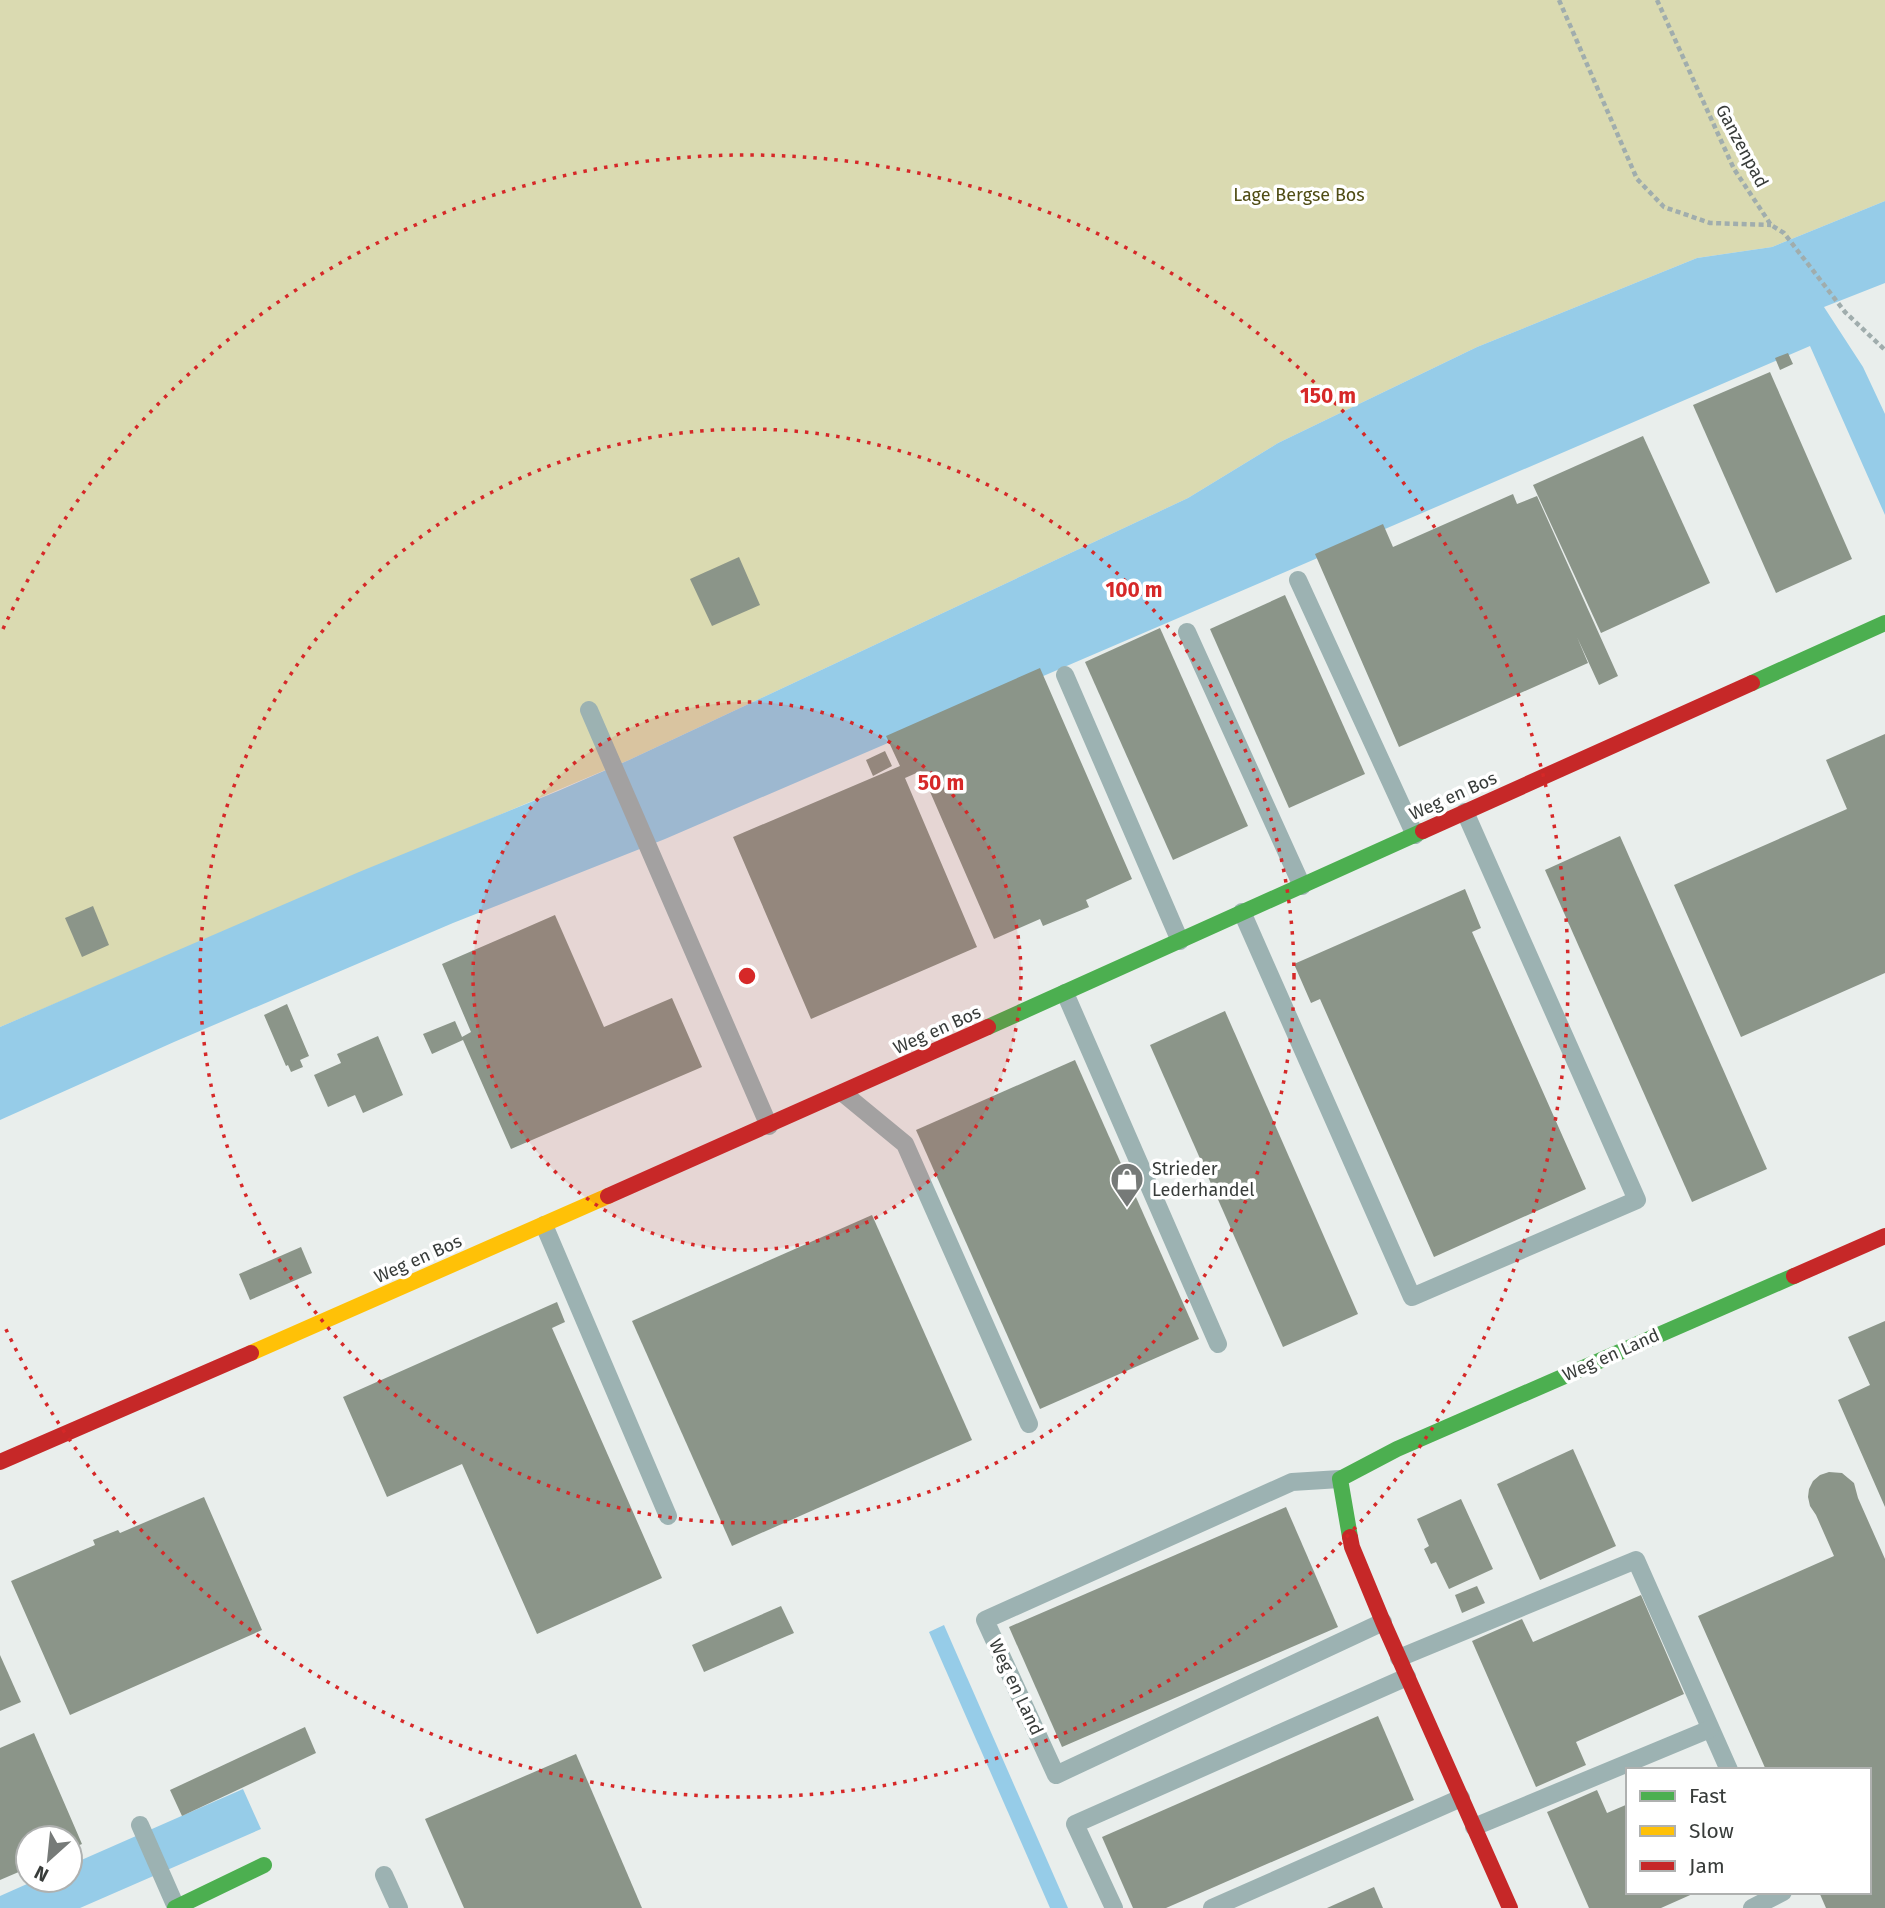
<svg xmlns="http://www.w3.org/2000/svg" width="1885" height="1908" viewBox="0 0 1885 1908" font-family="'Fira Sans',sans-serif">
	<rect width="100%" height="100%" fill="#e9eeec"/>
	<path fill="#dadab1" d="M0,0H1885V201L1772,247L1697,258L1477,347L1278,443L1188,498L629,760L0,1027Z"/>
	<g fill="#96cce8">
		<path d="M1885,201V283L1824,307L1863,367L1885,414V515L1810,346L665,839L453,923L174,1042L0,1120V1027L359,872L558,791L629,760L1188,498L1278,443L1477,347L1697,258L1772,247Z"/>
		<path d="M944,1625L1068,1908H1050L929,1632Z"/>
		<path d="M243,1789L261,1829L80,1908H0V1896L36,1880H70V1865Z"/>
	</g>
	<g fill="#8b9589">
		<path d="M1788,353L1793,364L1780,370L1775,358Z"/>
		<path d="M1770,372L1852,559L1776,593L1693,405Z"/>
		<path d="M1643,436L1710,583L1601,633L1533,485Z"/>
		<path d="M1513,494L1517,504L1537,496L1618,676L1599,685L1577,637L1588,663L1399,747L1315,554L1383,524L1393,547Z"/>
		<path d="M739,557L760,605L712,626L690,579Z"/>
		<path d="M1285,595L1365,774L1289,808L1210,629Z"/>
		<path d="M1160,628L1248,826L1173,860L1085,662Z"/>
		<path d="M1040,668L1132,879L1086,900L1089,907L1043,926L1040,919L994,939L921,771L905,778L977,947L811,1019L733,837L900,766L886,736Z"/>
		<path d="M1885,734V973L1741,1037L1674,885L1847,809L1826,760Z"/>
		<path d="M885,751L892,766L873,776L866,760Z"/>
		<path d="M1620,836L1767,1169L1692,1202L1545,870Z"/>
		<path d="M1465,889L1481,928L1472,932L1586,1189L1434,1257L1320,999L1311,1003L1294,964Z"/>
		<path d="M93,906L109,945L82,957L65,918Z"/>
		<path d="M555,915L604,1027L672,998L702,1067L511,1149L463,1040L432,1054L423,1034L455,1021L462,1037L471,1032L442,964Z"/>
		<path d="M287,1004L309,1056L300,1060L303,1067L291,1072L288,1065L286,1066L264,1015Z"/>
		<path d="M1225,1011L1358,1314L1283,1347L1150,1045Z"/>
		<path d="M378,1036L403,1095L363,1113L355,1095L328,1107L314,1075L341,1063L337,1054Z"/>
		<path d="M1075,1060L1199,1339L1040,1409L916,1130Z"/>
		<path d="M872,1215L972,1440L732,1546L632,1321Z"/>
		<path d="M301,1247L312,1273L250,1300L239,1274Z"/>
		<path d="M557,1302L565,1322L552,1328L662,1578L537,1634L462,1464L387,1497L343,1397Z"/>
		<path d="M1885,1321V1507L1838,1400L1870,1385L1848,1337Z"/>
		<path d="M1573,1449L1616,1546L1540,1580L1497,1484Z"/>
		<path d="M1829,1472L1842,1473L1854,1483L1858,1498L1885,1559V1908H1826L1819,1892H1869V1770H1766L1698,1616L1834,1556L1816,1515L1810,1506L1808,1497L1809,1489L1813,1481L1820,1475Z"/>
		<path d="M204,1497L262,1630L70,1715L11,1581L95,1545L93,1540L118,1530L120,1533Z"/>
		<path d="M1461,1499L1493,1569L1449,1589L1436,1562L1431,1564L1424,1549L1429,1546L1417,1519Z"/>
		<path d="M1286,1507L1338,1627L1062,1747L1009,1627Z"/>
		<path d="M1477,1586L1485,1603L1462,1613L1455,1595Z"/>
		<path d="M1641,1595L1684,1694L1576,1742L1586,1765L1536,1787L1472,1641L1522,1619L1533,1642Z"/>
		<path d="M781,1606L794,1633L704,1672L692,1645Z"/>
		<path d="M0,1655L21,1702L0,1711Z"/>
		<path d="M1378,1716L1414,1800L1166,1908H1133L1102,1837Z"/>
		<path d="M305,1727L316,1753L182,1816L170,1790Z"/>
		<path d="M34,1733L82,1844L70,1849V1838H28V1868L0,1880V1748Z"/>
		<path d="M576,1754L642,1908H464L425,1819Z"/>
		<path d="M1597,1790L1607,1813L1628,1804V1892H1697L1661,1908H1589L1547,1812Z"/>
		<path d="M1374,1887L1383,1908H1327Z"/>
	</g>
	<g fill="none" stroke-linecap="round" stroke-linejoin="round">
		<g stroke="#a0adad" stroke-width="4.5" stroke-dasharray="5 3.5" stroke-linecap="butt">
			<path d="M1559,0L1637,179L1664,207L1710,223L1771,225"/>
			<path d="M1657,0L1734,169L1771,225L1784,233L1845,312L1885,350"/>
		</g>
		<g stroke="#9cb2b2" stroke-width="18">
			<path d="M1298,580L1415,835"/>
			<path d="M1187,632L1302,886"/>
			<path d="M1065,675L1180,941"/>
			<path d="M589,710L769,1126"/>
			<path d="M1242,912L1412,1297L1637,1200L1465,812"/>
			<path d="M1065,993L1218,1344"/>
			<path d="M843,1093L905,1144L1029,1424"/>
			<path d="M544,1225L668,1516"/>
			<path d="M1340,1479L1292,1482L985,1620L1056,1775L1383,1622"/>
			<path d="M1399,1658L1636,1560L1729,1770"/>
			<path d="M140,1825L176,1907"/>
			<path d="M1474,1827L1710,1729"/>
			<path d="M384,1875L399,1908"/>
			<path d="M1114,1908L1075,1824L1407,1677"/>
			<path d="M1212,1908L1461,1798"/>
			<path d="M1752,1908L1783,1892"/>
		</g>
		<g stroke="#4caf50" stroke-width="16">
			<path d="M1752,683L1885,623"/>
			<path d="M988,1027L1423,831"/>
			<path d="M1350,1537L1340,1479L1397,1449L1794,1276"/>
			<path d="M175,1908L264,1865"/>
		</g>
		<path stroke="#ffc107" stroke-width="16" d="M251,1353L608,1196"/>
		<g stroke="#c62828" stroke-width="16">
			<path d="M1423,831L1752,683"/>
			<path d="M608,1196L988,1027"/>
			<path d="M1794,1276L1885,1236"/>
			<path d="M0,1462L251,1353"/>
			<path d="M1350,1537L1352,1547L1383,1622L1510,1908"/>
		</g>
	</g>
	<circle cx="747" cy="976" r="274" fill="#d62828" fill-opacity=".12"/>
	<g fill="none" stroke="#d62828" stroke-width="3.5" stroke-dasharray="3.5 7">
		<circle cx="747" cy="976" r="274"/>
		<circle cx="747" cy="976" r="547"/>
		<path d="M3 629A821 821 0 1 1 3 1323"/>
	</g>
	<defs>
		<symbol id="shop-pin" viewBox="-11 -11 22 30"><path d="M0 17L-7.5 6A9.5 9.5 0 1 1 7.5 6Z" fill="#767a78" stroke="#fff"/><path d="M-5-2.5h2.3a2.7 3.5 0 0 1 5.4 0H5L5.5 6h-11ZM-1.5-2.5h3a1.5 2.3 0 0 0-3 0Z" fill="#fff"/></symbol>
	</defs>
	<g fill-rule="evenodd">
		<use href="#shop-pin" x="1108" y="1160" width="38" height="52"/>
	</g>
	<g text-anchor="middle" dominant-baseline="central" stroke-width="7" stroke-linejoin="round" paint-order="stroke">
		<g font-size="18" fill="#383c3a" stroke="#fff">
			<text transform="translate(1742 146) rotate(62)">Ganzenpad</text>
			<text transform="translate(1453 796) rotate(-24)">Weg en Bos</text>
			<text transform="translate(937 1030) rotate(-24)">Weg en Bos</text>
			<text transform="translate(418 1259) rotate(-24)">Weg en Bos</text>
			<text transform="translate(1611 1355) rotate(-24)">Weg en Land</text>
			<text transform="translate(1016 1687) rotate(65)">Weg en Land</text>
		</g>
		<g font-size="18" fill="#504d15" stroke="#fff">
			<text x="1299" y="195">Lage Bergse Bos</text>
		</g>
		<g font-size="18" fill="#383c3a" stroke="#fff" text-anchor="start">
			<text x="1152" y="1169">Strieder<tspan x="1152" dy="21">Lederhandel</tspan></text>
		</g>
	</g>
	<circle cx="747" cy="976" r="10" fill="#d62828" stroke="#fff" stroke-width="3.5"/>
	<g font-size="21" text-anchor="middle" font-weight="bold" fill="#d62828" stroke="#fff" stroke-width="7" stroke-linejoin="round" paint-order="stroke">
		<text x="1328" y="403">150 m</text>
		<text x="1134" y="597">100 m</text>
		<text x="941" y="790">50 m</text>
	</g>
	<rect x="1626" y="1768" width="245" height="126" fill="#ffffff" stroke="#afb1b0" stroke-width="2"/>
	<rect x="1640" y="1791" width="35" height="10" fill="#4caf50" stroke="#afb1b0" stroke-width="2"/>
	<text x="1689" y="1803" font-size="21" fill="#383c3a">Fast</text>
	<rect x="1640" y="1826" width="35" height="10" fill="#ffc107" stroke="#afb1b0" stroke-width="2"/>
	<text x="1689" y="1838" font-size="21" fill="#383c3a">Slow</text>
	<rect x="1640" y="1861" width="35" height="10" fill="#c62828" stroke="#afb1b0" stroke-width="2"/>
	<text x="1689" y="1873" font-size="21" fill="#383c3a">Jam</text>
	<g transform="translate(49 1859) rotate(207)"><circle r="33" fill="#ffffff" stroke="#afb1b0" stroke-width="2"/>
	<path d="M0-5L12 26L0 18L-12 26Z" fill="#767a78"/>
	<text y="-10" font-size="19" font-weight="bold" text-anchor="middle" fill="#383c3a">N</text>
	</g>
</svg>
